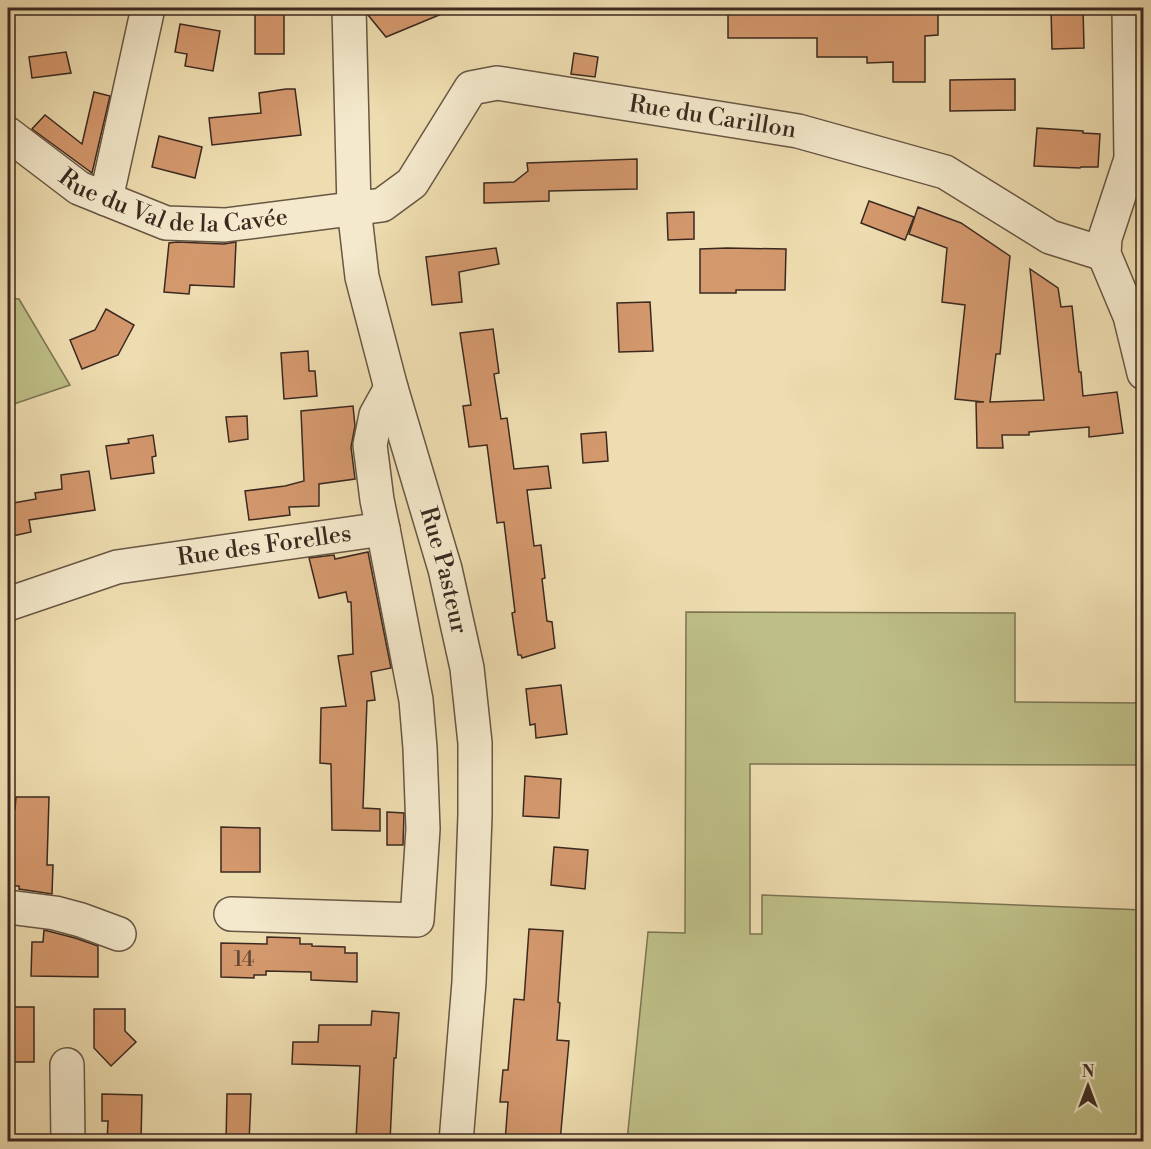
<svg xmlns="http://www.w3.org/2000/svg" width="1151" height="1149" viewBox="0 0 1151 1149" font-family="'Libre Bodoni',serif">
	<rect width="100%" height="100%" fill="#eeddb0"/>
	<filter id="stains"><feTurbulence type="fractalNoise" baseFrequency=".00333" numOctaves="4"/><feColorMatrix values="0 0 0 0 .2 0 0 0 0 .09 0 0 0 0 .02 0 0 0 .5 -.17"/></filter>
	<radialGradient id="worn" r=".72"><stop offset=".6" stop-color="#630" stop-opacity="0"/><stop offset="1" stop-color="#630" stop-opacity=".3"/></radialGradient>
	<g fill="#bebf87" stroke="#7c7454" stroke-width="1.5">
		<path d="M8,298L19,299L70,385L8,406Z"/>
		<path d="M686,612L1015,613V702L1141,703V765L750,764V934H762V895L1143,910L1144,1090L1137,1141H627L648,932L685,933Z"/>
	</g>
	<g fill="#d4986d" stroke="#3b2920" stroke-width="1.5">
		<rect x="255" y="8" width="29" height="46"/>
		<path d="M368,8H456L386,37L368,15Z"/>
		<path d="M892,8H938V35L925,36V82H893V62L867,63V57H817V38H728V10H784V14H893Z"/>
		<path d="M1051,8H1083L1084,48L1052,49Z"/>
		<path d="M180,24L220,31L213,71L185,66L187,54L175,52Z"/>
		<path d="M66,52L71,73L32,78L29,57Z"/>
		<path d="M574,53L598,57L595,77L571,74Z"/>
		<path d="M1015,79V110L950,111V80Z"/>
		<path d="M286,89H295L301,135L212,145L209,118L261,113L259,93Z"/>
		<path d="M94,92L110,96L92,173L32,129L45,115L82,144Z"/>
		<path d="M1037,128L1083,131V133L1100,134L1098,167H1081L1080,168L1034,166Z"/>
		<path d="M159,136L202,147L195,178L152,167Z"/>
		<path d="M637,159V189L549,191V201L484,203V183L514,182L528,171L527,163Z"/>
		<path d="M869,201L914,217L905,240L861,223Z"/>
		<path d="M918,207L961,223L1010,256L1000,354H996L990,402L1044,400L1030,269L1058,288L1061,307L1072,306L1079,372H1081L1083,396L1117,392L1123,433L1089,437V427L1029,432V435H1002L1003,448H977L976,402H984L955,399L965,305L942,302L947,248L909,234Z"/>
		<path d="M694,212V239L668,240L667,213Z"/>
		<path d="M177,242L224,244L236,242L234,287L190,285L189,294L164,292L169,243Z"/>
		<path d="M496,248L499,264L459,272L462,302L432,305L426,257Z"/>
		<path d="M727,248L786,249L785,290H736V293H700V249Z"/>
		<path d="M650,302L653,351L619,352L617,303Z"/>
		<path d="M106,309L134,325L118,355L82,369L70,340L95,330Z"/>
		<path d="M493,329L499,373L494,374L501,419L507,418L514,469L548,466L551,488L527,490L534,546L541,545L545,578L542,579L547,621L552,622L555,648L522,658L521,655H518L512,613L515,612L504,522L497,523L487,445L469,447L463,406L471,405L460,333Z"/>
		<path d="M308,351L309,371H315L317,396L284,399L281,353Z"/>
		<path d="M353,406L355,426L351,447L355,479L319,484V506L289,507L290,515L249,520L245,491L285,486L304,481L301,411Z"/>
		<path d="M247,416L248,439L229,442L226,417Z"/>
		<path d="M606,432L608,461L583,463L581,434Z"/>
		<path d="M153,435L156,456L152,457L154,473L111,479L106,446L129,443L128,439Z"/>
		<path d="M89,471L95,510L29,520L31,532L8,537V504L36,499L35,493L62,489L61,475Z"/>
		<path d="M368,552L391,668L371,672L375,700L367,701L363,808L380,809V831L332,830L331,764L320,763L321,708L346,706L338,656L353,654L351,602H348L346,592L319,598L309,558L334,555L335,559Z"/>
		<path d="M561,685L567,734L536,738L535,724L530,725L526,689Z"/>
		<path d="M525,776L561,779L559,818L523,816Z"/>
		<path d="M16,797H49L47,865H53L52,894L19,889V886H9L10,864H8V807L15,809Z"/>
		<path d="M387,812L404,813L403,845H387Z"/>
		<path d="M221,827L260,828V872H221Z"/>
		<path d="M554,847L588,850L585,889L551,885Z"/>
		<path d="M529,929L563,931L558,1002L560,1003L557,1040L569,1041L560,1142H505L508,1102H500L503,1070H508L514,999L524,1000Z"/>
		<path d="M44,930L75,938L98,946V977L31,976L32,942H43Z"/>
		<path d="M267,937L300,938V944H312V946L345,947V953H357V982L311,980V972L266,971V975H254V978L221,977V943L267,944Z"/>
		<rect x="8" y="1007" width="26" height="55"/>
		<path d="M94,1009H125V1031L136,1042L111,1066L94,1048Z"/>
		<path d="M372,1011L399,1013L396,1058H394L390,1141L356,1139L360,1066L292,1064L293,1042H318L319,1025H371Z"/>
		<path d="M102,1094L142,1095L141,1142H107L108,1121H102Z"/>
		<path d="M227,1094H251L249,1142H226Z"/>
	</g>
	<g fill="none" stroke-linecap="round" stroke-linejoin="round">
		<defs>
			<g id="minor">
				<path id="s1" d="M349,8L354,208L362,277L391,388L445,569L467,668L475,743V815L469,982L456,1142"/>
				<path d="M1129,8L1131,159L1105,238L1104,254L1130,316L1144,373"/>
				<path id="s2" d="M8,134L79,188L166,223L225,225L382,205L412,183L471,88L497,83L798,131L945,172L1050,237L1104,254"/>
				<path d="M106,199L148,8"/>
				<path id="s3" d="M8,604L117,567L383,529L377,500L370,445L376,415L391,388"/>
				<path d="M8,907L55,913L81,920L119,934"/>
				<path d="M231,914L417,920L423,829L420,748L416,700L383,529"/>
				<path d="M67,1065L68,1142"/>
			</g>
		</defs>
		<use href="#minor" stroke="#685644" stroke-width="36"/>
		<use href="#minor" stroke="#f4e9cc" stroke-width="33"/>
	</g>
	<g text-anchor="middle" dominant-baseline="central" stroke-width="4.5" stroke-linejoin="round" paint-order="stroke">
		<g font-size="21" fill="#614533">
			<text x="244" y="960">14</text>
		</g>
		<g font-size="24" fill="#3b2920" stroke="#f4e9cc">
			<text stroke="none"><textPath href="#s2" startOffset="794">Rue du Carillon</textPath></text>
			<text stroke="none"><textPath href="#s2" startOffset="186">Rue du Val de la Cavée</textPath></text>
			<text stroke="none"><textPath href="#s3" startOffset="264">Rue des Forelles</textPath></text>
			<text stroke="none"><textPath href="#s1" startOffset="574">Rue Pasteur</textPath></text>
		</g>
	</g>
	<rect width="1151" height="1149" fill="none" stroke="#eeddb0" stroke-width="30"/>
	<rect x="9" y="9" width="1133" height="1131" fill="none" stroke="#3b2920" stroke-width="3"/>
	<rect x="15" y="15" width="1121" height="1119" fill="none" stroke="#3b2920" stroke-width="1.5"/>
	<g transform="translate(1088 1086)" stroke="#f4e9cc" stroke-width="4.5" paint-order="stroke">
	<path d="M0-4.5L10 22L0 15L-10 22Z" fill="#3b2920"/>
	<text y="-9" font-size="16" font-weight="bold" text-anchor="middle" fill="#3b2920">N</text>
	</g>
	<rect width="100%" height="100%" filter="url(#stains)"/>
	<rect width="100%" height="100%" fill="url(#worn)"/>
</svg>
